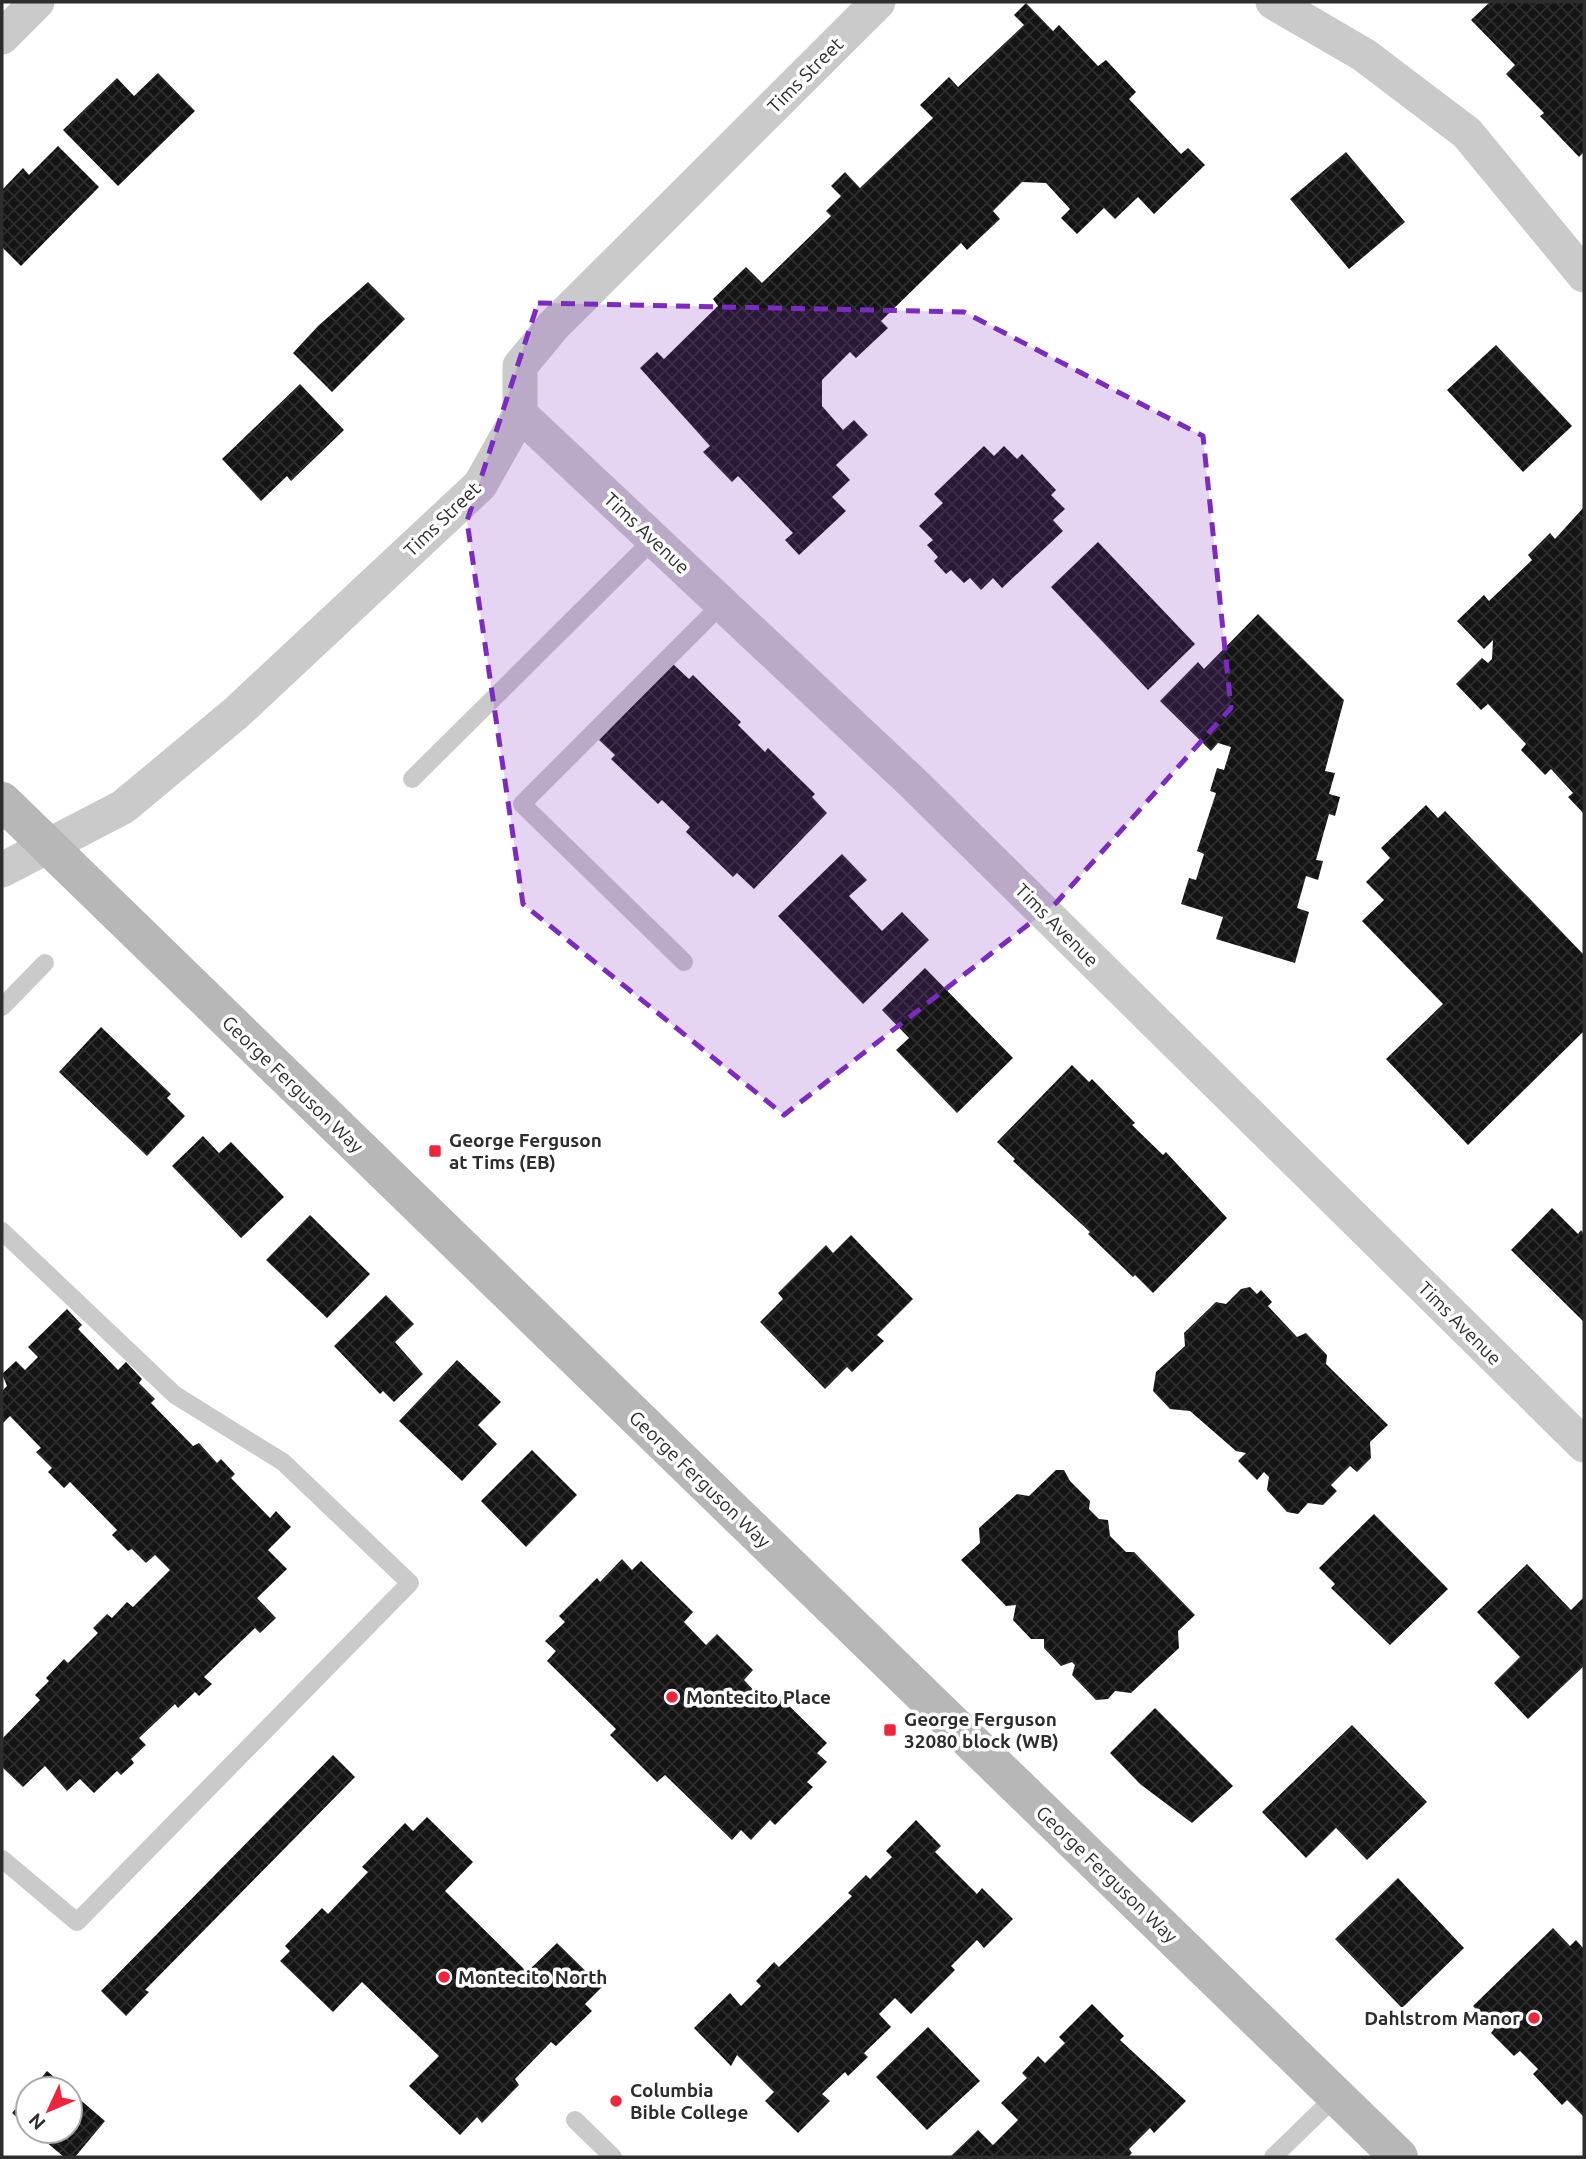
<svg xmlns="http://www.w3.org/2000/svg" width="1586" height="2159" viewBox="0 0 1586 2159" font-family="Ubuntu,sans-serif">
	<defs>
		<pattern id="building-cross-hatch" width="8" height="8" patternUnits="userSpaceOnUse" patternTransform="scale(1.75)"><rect width="8" height="8" fill="#141414"/><path d="M0 0l8 8M0 8l8-8" fill="none" stroke="#2e2e2e"/></pattern>
	</defs>
	<rect width="100%" height="100%" fill="#fff"/>
	<g fill="url(#building-cross-hatch)">
		<path d="M1490,2H1584V152L1579,157L1540,116L1544,113L1506,74L1515,65L1471,20Z"/>
		<path d="M1026,3L1053,31L1059,25L1098,66L1106,60L1136,92L1129,99L1181,154L1188,148L1205,165L1154,214L1138,197L1115,219L1104,208L1077,234L1061,218L1070,209L1046,183L1022,182L993,211L1000,219L967,250L961,243L881,321L888,328L856,358L850,352L822,380V406L843,430L854,420L868,435L836,465L850,480L832,497L846,511L799,555L785,540L793,533L738,476L732,482L703,452L710,446L640,368L657,352L664,359L718,306L713,299L746,267L762,283L831,216L826,211L841,196L831,186L845,172L860,188L933,118L920,105L949,77L958,87L1024,25L1014,15Z"/>
		<path d="M158,73L195,111L118,186L63,130L117,78L134,96Z"/>
		<path d="M58,146L99,187L21,266L2,247V190L23,168L29,175Z"/>
		<path d="M1346,152L1405,222L1349,269L1290,199Z"/>
		<path d="M368,282L405,319L332,392L293,353L318,326Z"/>
		<path d="M1496,345L1572,426L1523,472L1447,390Z"/>
		<path d="M300,384L344,430L291,481L287,476L261,501L222,459Z"/>
		<path d="M984,446L994,456L1004,446L1017,459L1022,454L1056,490L1051,495L1065,509L1053,520L1063,531L1002,588L993,578L981,590L970,578L964,583L951,570L946,574L934,561L938,557L927,545L933,540L919,526L943,503L934,494Z"/>
		<path d="M1584,507V814L1568,797L1573,793L1551,769L1545,775L1521,750L1526,744L1488,704L1481,710L1456,684L1482,658L1488,663L1492,659L1493,640L1484,649L1457,621L1484,595L1489,601L1532,560L1528,555L1550,533L1555,539Z"/>
		<path d="M1098,542L1195,644L1148,690L1051,587Z"/>
		<path d="M1258,614L1344,700L1325,771L1335,773L1329,794L1340,797L1335,816L1329,814L1316,860L1323,861L1318,880L1306,876L1297,908L1309,912L1295,963L1216,939L1223,917L1181,904L1189,878L1196,880L1204,854L1197,851L1216,793L1210,791L1217,768L1224,770L1231,747L1218,743L1211,751L1160,701L1198,662L1204,669Z"/>
		<path d="M673,664L689,679L693,675L741,722L738,725L765,752L768,748L815,794L812,797L827,813L754,889L737,873L733,877L686,832L690,827L662,800L658,804L611,759L615,755L599,740Z"/>
		<path d="M1426,805L1438,818L1445,811L1584,955V1031L1468,1145L1386,1059L1443,1004L1362,921L1384,900L1366,882L1390,858L1381,848Z"/>
		<path d="M842,854L867,880L849,896L882,931L902,912L929,940L863,1004L778,916Z"/>
		<path d="M925,968L1013,1058L957,1113L896,1050L909,1038L882,1010Z"/>
		<path d="M101,1027L171,1094L167,1098L185,1116L147,1156L59,1072Z"/>
		<path d="M1072,1065L1089,1082L1092,1079L1135,1123L1132,1125L1163,1155L1166,1152L1227,1218L1153,1293L1135,1275L1133,1277L1088,1234L1090,1232L1013,1161L1015,1159L997,1142Z"/>
		<path d="M203,1136L219,1153L231,1142L284,1197L241,1238L172,1166Z"/>
		<path d="M1552,1208L1578,1234L1581,1230L1584,1234V1322L1511,1250Z"/>
		<path d="M310,1215L370,1274L327,1318L266,1260Z"/>
		<path d="M851,1235L913,1299L877,1335L884,1341L852,1372L847,1367L825,1389L760,1322L783,1299L778,1293L826,1245L833,1253Z"/>
		<path d="M1250,1287L1257,1294L1261,1290L1272,1302L1268,1306L1297,1337L1306,1333L1327,1355L1326,1364L1388,1425L1370,1442L1371,1458L1357,1472L1350,1466L1331,1485L1337,1491L1323,1505L1308,1503L1298,1514L1287,1512L1267,1490L1269,1477L1264,1472L1257,1480L1238,1461L1246,1453L1236,1451L1190,1411L1170,1409L1153,1391L1156,1372L1185,1346L1184,1333L1216,1302L1226,1304L1241,1289Z"/>
		<path d="M386,1295L414,1324L395,1342L423,1374L394,1402L383,1391L380,1394L334,1346Z"/>
		<path d="M67,1309L82,1325L78,1329L118,1370L126,1362L142,1379L139,1383L155,1399L151,1403L193,1446L199,1443L217,1463L221,1459L235,1474L231,1478L270,1518L276,1511L291,1527L268,1550L287,1569L257,1598L276,1618L260,1633L255,1628L204,1677L212,1684L199,1696L195,1692L178,1708L175,1704L139,1738L146,1745L131,1759L134,1763L121,1775L117,1771L94,1793L80,1779L67,1791L45,1766L23,1787L2,1767V1739L40,1700L35,1695L49,1681L46,1678L64,1659L68,1663L98,1633L93,1628L107,1614L112,1618L127,1602L133,1607L170,1570L155,1555L146,1563L132,1549L128,1551L112,1535L117,1530L70,1482L64,1488L48,1472L52,1468L36,1452L41,1448L10,1416L2,1424V1391L7,1386L2,1374L16,1361L25,1370L38,1357L28,1347Z"/>
		<path d="M457,1360L501,1402L478,1425L497,1444L462,1481L399,1421Z"/>
		<path d="M532,1450L577,1495L526,1547L481,1501Z"/>
		<path d="M1056,1470H1064L1070,1481L1090,1501L1089,1509L1099,1519L1108,1520L1110,1536L1126,1552H1134L1195,1615L1178,1631L1179,1648L1131,1693L1115,1691L1108,1699L1096,1700L1072,1675L1075,1665L1072,1662L1061,1666L1044,1648V1639H1031L1013,1620L1016,1605L1006,1606L961,1560L980,1543L979,1528L1017,1494L1029,1496Z"/>
		<path d="M1374,1514L1448,1589L1390,1645L1331,1588L1335,1584L1319,1568Z"/>
		<path d="M622,1559L632,1570L641,1561L693,1612L684,1622L706,1645L717,1634L753,1670L744,1680L765,1702L775,1692L827,1743L817,1753L827,1762L807,1782L813,1787L775,1825L770,1820L751,1840L741,1830L732,1840L665,1775L657,1782L610,1735L616,1729L547,1661L556,1651L545,1641L565,1622L559,1616L597,1578L600,1582Z"/>
		<path d="M1527,1564L1571,1610L1584,1597V1666L1528,1719L1494,1683L1520,1657L1477,1612Z"/>
		<path d="M1155,1708L1233,1786L1192,1823L1140,1784L1110,1753Z"/>
		<path d="M1352,1725L1427,1802L1367,1860L1336,1828L1306,1858L1262,1812Z"/>
		<path d="M333,1755L355,1777L145,1990L149,1992L126,2016L101,1991Z"/>
		<path d="M427,1817L473,1862L445,1891L527,1972L557,1943L602,1987L585,2004L592,2011L556,2046L551,2042L515,2079L519,2085L482,2123L477,2117L460,2135L409,2086L439,2056L362,1982L333,2012L280,1961L290,1951L285,1946L322,1908L328,1914L368,1872L362,1867L405,1823L413,1831Z"/>
		<path d="M916,1820L941,1846L935,1852L977,1894L982,1888L1013,1919L984,1948L977,1940L951,1966L955,1970L911,2014L895,1998L879,2014L891,2027L864,2053L868,2057L848,2076L845,2072L822,2094L830,2101L798,2133L765,2101L774,2092L737,2055L731,2066L694,2028L730,1993L741,2006L761,1986L756,1981L774,1962L779,1967L852,1896L848,1893L866,1875L870,1879L892,1857L886,1851Z"/>
		<path d="M1398,1878L1464,1948L1402,2008L1335,1939Z"/>
		<path d="M1553,1928L1570,1946L1576,1940L1584,1949V2117L1567,2100L1562,2105L1533,2074L1538,2069L1520,2051L1514,2056L1491,2033L1494,2029L1473,2006Z"/>
		<path d="M1092,2004L1124,2036L1120,2040L1186,2101L1154,2133L1150,2128L1129,2149L1132,2153L1128,2157H950L978,2130L993,2145L1018,2120L1001,2103L1027,2078L1022,2073L1038,2056L1045,2063L1065,2043L1059,2037Z"/>
		<path d="M928,2027L980,2081L927,2130L876,2077Z"/>
		<path d="M47,2071L68,2089H32Z"/>
		<path d="M70,2091L105,2121L75,2157H64L33,2131H70Z"/>
		<path d="M28,2094V2127L12,2113Z"/>
	</g>
	<g fill="none" stroke-linecap="round" stroke-linejoin="round">
		<g stroke="#cacaca" stroke-width="18">
			<path d="M412,779L653,540"/>
			<path d="M684,962L522,804L722,604"/>
			<path d="M2,1007L45,963"/>
			<path d="M2,1231L175,1395L283,1462L410,1583L77,1922L2,1859"/>
			<path d="M575,2120L613,2157"/>
			<path d="M1273,2157L1336,2096"/>
		</g>
		<g stroke="#cacaca" stroke-width="35">
			<path d="M1273,2L1364,55L1467,133L1584,275"/>
			<path d="M2,37L37,2"/>
			<path d="M520,414L915,785L1584,1445"/>
			<path d="M2,870L123,807L236,713L480,485L520,414V366L553,326L878,2"/>
		</g>
		<path stroke="#b7b7b7" stroke-width="38" d="M2,801L1399,2157"/>
	</g>
	<path fill="#7b2cbf" fill-opacity="0.2" stroke="#7b2cbf" stroke-width="5" stroke-dasharray="14 9" stroke-linejoin="round" d="M538,303L964,312L1203,436L1231,708L1056,903L784,1115L523,904L467,521Z"/>
	<g fill="#ed263e" stroke="#fff" stroke-width="2.5">
		<rect x="428" y="1144" width="14" height="14" rx="3.5"/>
		<circle cx="672" cy="1697" r="7"/>
		<rect x="883" y="1723" width="14" height="14" rx="3.5"/>
		<circle cx="444" cy="1977" r="7"/>
		<circle cx="1534" cy="2018" r="7"/>
		<circle cx="616" cy="2101" r="7"/>
	</g>
	<g text-anchor="middle" dominant-baseline="central" stroke-width="7" stroke-linejoin="round" paint-order="stroke">
		<g font-size="19" fill="#2d2d2d" stroke="#fff">
			<text transform="translate(805 75) rotate(-45)">Tims Street</text>
			<text transform="translate(442 519) rotate(-44)">Tims Street</text>
			<text transform="translate(647 533) rotate(43)">Tims Avenue</text>
			<text transform="translate(1057 925) rotate(45)">Tims Avenue</text>
			<text transform="translate(293 1084) rotate(44)">George Ferguson Way</text>
			<text transform="translate(1460 1323) rotate(45)">Tims Avenue</text>
			<text transform="translate(700 1479) rotate(44)">George Ferguson Way</text>
			<text transform="translate(1107 1874) rotate(44)">George Ferguson Way</text>
		</g>
		<g font-size="19" font-weight="bold" fill="#2d2d2d" stroke="#fff" text-anchor="start">
			<text x="449" y="1140">George Ferguson<tspan x="449" dy="22">at Tims (EB)</tspan></text>
			<text x="686" y="1697">Montecito Place</text>
			<text x="904" y="1719">George Ferguson<tspan x="904" dy="22">32080 block (WB)</tspan></text>
			<text x="458" y="1977">Montecito North</text>
			<text x="1520" y="2018" text-anchor="end">Dahlstrom Manor</text>
			<text x="630" y="2090">Columbia<tspan x="630" dy="22">Bible College</tspan></text>
		</g>
	</g>
	<rect width="1586" height="2159" fill="none" stroke="#2d2d2d" stroke-width="7"/>
	<g transform="translate(49 2110) rotate(226)"><circle r="33" fill="#ffffff" stroke="#ababab" stroke-width="2"/>
	<path d="M0-5L12 26L0 18L-12 26Z" fill="#ed263e"/>
	<text y="-10" font-size="19" font-weight="bold" text-anchor="middle" fill="#2d2d2d">N</text>
	</g>
</svg>
